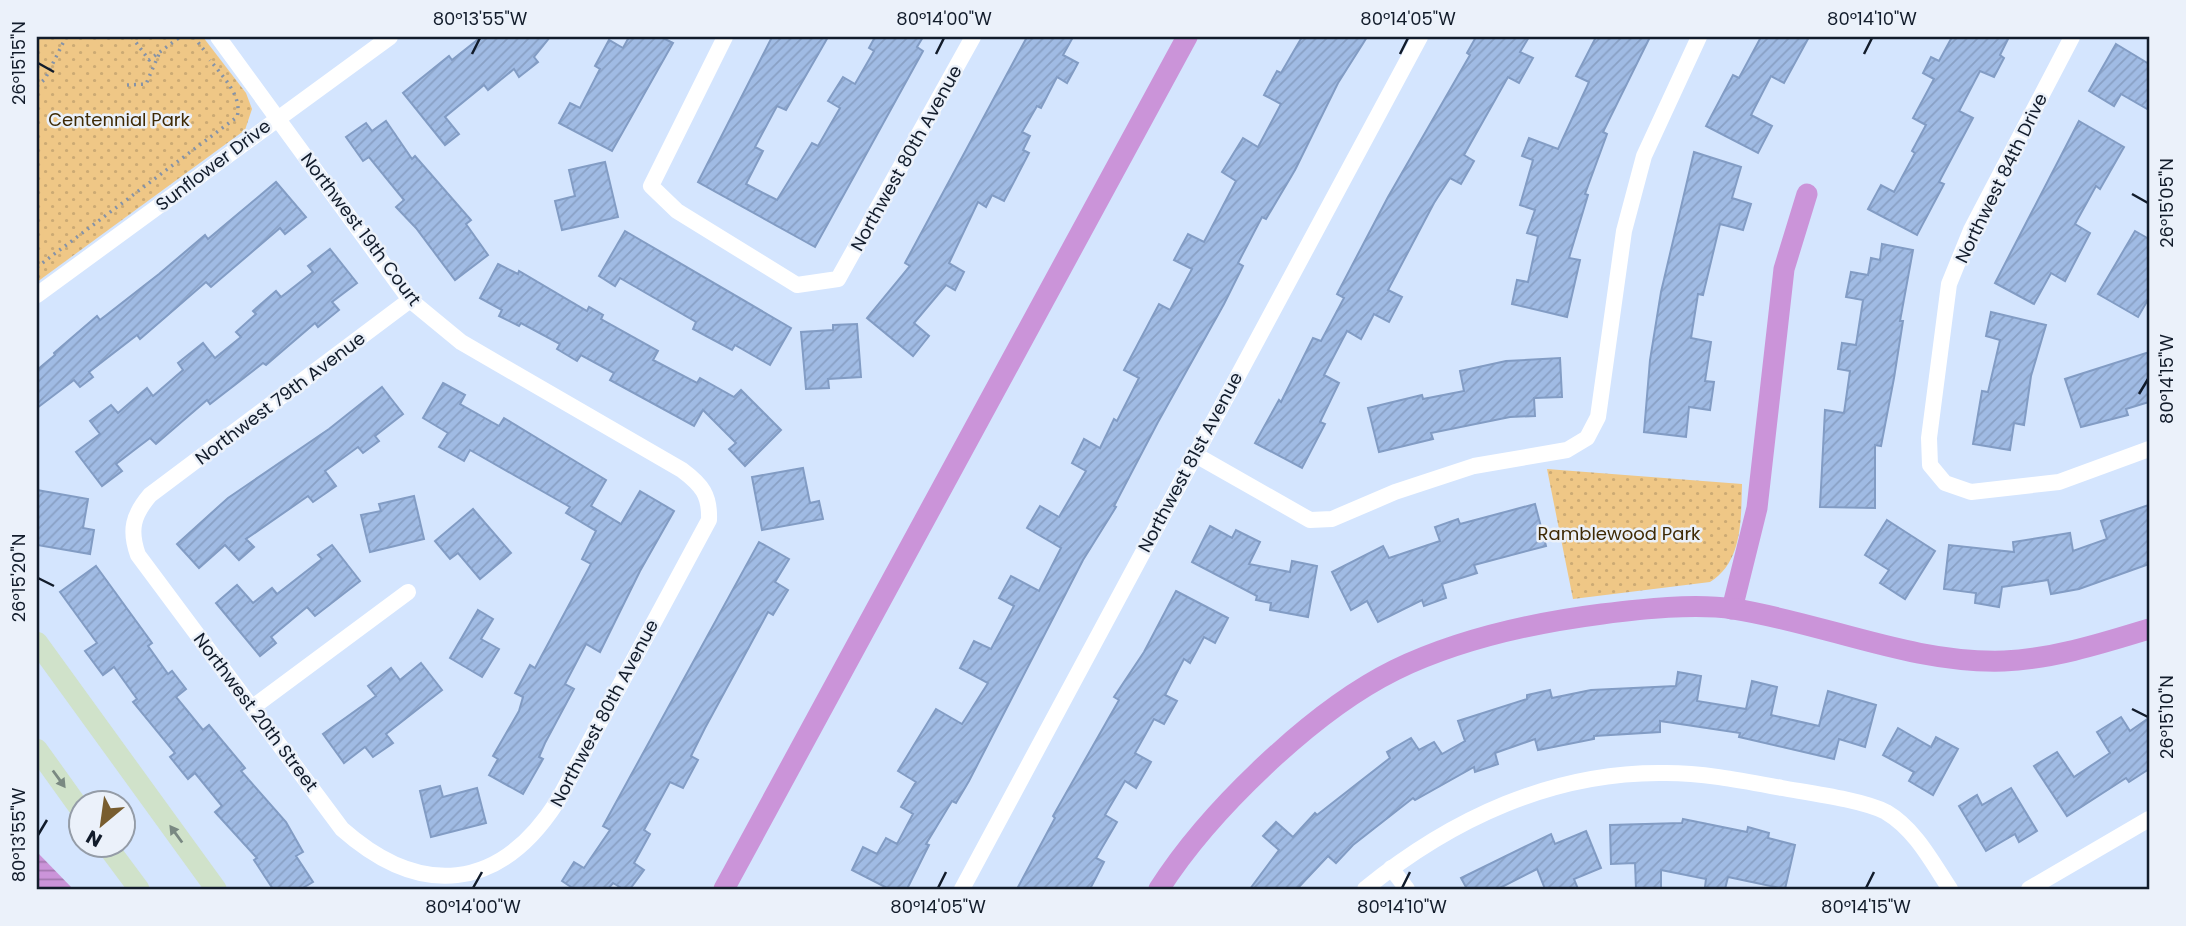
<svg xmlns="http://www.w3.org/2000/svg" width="2186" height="926" viewBox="0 0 2186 926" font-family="Poppins,sans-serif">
	<defs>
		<pattern id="green-dots" width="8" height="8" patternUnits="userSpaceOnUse" patternTransform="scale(1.75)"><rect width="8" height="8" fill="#efc786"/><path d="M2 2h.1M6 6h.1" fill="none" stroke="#ccaa74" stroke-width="1.8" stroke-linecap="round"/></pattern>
		<pattern id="water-rules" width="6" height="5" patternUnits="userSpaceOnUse" patternTransform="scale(1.75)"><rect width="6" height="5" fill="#cb94d9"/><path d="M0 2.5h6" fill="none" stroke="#a378b0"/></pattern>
		<pattern id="building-hatch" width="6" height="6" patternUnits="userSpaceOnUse" patternTransform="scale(1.75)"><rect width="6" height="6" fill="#a0bbe4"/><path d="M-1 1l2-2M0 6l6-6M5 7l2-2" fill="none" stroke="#89a0c4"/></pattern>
	</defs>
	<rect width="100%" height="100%" fill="#d4e5fe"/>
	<g fill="url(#green-dots)">
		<path d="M37,37H203L246,93L252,109L245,130L37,282Z"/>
		<path d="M1547,469L1742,484C1741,518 1743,562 1710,582L1573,599Z"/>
	</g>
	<path fill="url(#water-rules)" d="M37,852L73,889H37Z"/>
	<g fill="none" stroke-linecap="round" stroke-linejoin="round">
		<g stroke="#cb94d9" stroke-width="21">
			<path d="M1732,609L1757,508L1784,269L1807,194"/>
			<path d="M724,889L1187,37"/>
			<path d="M1159,889C1208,812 1312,711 1395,670C1459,639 1532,623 1602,614C1642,609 1694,603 1734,609C1824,623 1912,664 2004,661C2053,659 2103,643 2149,629"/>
		</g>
	</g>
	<g fill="url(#building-hatch)" stroke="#829cc4" stroke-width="2">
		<path d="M481,37H550L534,57L538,62L519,77L514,69L488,90L484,85L445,117L459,134L445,145L403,93L449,56L452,60Z"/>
		<path d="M629,37H661L673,43L612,151L559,123L570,103L580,108L600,69L595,66L609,40L623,48Z"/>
		<path d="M772,37H828L786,110L777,106L755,147L763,151L746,184L777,200L812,143L818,146L840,108L828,101L843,77L855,84L874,51L869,48L875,37H923L917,47L923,51L815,247L698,182Z"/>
		<path d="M1027,37H1073L1063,55L1078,63L1067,83L1057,77L1041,108L1037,106L1022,132L1030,136L1023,150L1029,153L1004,201L992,195L986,207L978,202L949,263L964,272L955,290L946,285L914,323L929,336L913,356L867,318L910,266L905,263Z"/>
		<path d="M1302,37H1367L1338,83L1295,170L1266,219L1262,217L1238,263L1243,266L1224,304L1158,422L1114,506L1116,507L1083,560L969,781L956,803L952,801L926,844L929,845L907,889H889L852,870L863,847L877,854L886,838L897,844L913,814L901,807L916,782L898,771L936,709L962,724L988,683L960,668L974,641L991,649L1014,606L999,598L1011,576L1039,591L1061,548L1027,528L1040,506L1059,517L1086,471L1072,463L1084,439L1100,448L1114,419L1117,421L1139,378L1124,370L1159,304L1170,310L1192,269L1174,260L1188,234L1204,242L1236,181L1222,172L1243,138L1258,147L1281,104L1264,95L1277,71L1281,73Z"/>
		<path d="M1476,37H1529L1520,52L1533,58L1519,83L1508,77L1464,155L1474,161L1461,184L1450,178L1434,203L1388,290L1402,297L1389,322L1374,314L1361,339L1347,331L1324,375L1339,383L1320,422L1325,424L1302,468L1255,443L1279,400L1281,402L1313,338L1321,341L1344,298L1337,294L1388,197L1470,55L1467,53Z"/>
		<path d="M1596,37H1650L1603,132L1607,134L1585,194L1588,195L1569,258L1580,260L1567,317L1512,304L1517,280L1528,282L1538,236L1527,233L1535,210L1520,205L1533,160L1522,156L1529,138L1558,149L1589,82L1576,76Z"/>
		<path d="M1761,37H1809L1784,83L1771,76L1751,115L1772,126L1758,153L1706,126L1733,75L1739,78Z"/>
		<path d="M1952,37H2009L2000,55L2004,58L1994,77L1980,71L1959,111L1973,118L1939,182L1944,184L1917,235L1868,209L1881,185L1894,192L1915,153L1912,151L1926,125L1913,118L1934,79L1923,73L1931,57L1939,61Z"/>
		<path d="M2116,44L2149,64V110L2121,94L2114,106L2089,91Z"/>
		<path d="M386,121L412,159L415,156L471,220L466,224L488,255L455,280L416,228L396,207L404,200L369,157L363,161L346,137L366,123L372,131Z"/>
		<path d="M2079,121L2124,147L2100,189L2096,186L2075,224L2090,233L2065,281L2051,273L2034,304L1995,283Z"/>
		<path d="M1694,152L1741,167L1732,198L1751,204L1743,230L1720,224L1703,295L1698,294L1691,338L1711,342L1705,381L1714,382L1710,410L1689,407L1686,437L1644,432L1650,360L1661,292Z"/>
		<path d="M605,162L618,217L562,230L555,201L575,196L569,170Z"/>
		<path d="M276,182L306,217L285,234L280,228L211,287L206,282L140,339L137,335L89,372L93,377L80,387L74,380L37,408V370L55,355L54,353L97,316L100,320L159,274L205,235L208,239Z"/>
		<path d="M625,231L791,328L770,365L735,345L732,350L693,329L696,322L620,278L615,286L599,276Z"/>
		<path d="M2135,231L2149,239V298L2138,317L2098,294Z"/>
		<path d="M1882,244L1913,250L1900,321H1903L1894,378L1881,446L1875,445V508L1820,507L1825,410L1844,413L1850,371L1838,369L1842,343L1856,345L1863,300L1846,297L1851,272L1868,275L1871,258L1880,260Z"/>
		<path d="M330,249L357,283L332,302L339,310L318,327L315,323L266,365L263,363L210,404L207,400L156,444L150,438L116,464L122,471L102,486L76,452L100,434L90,421L111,405L118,413L147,388L153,396L183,370L178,363L203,343L215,358L241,337L236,332L256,314L253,311L276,291L281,297L313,272L308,266Z"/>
		<path d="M498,264L518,274L519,271L587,311L589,307L603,315L601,319L658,351L653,360L697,383L700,378L734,397L741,390L781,430L745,466L729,449L736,443L703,410L694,426L610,380L614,373L581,355L577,361L557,349L560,344L521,323L519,326L499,316L502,310L480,298Z"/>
		<path d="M1991,312L2046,325L2031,376L2024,425L2014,423L2010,450L1973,444L1982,391L1988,392L2000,340L1986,336Z"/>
		<path d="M857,324L861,377L828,379L829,388L806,389L801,332L833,330V325Z"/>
		<path d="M2149,352V402L2126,409L2128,415L2081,427L2065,379Z"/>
		<path d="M1560,358L1562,397L1534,398L1535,416L1510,417L1431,433L1433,439L1379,452L1368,408L1422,395L1423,399L1464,391L1460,371L1506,361Z"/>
		<path d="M443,383L465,395L460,404L499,426L504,418L606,480L591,506L621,524L640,491L674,511L640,571L600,652L586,644L565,684L574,689L545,743L539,757L543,759L523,794L489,775L498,759L493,756L519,711L523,697L515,693L530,665L535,668L591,564L582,559L596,531L566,513L570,507L470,450L464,461L439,447L448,433L423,418Z"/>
		<path d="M382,387L403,414L375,436L379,441L363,453L358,447L325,471L336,486L313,502L308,496L246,539L254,547L239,560L225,545L199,568L177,544L228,498L329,429Z"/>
		<path d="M803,468L810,503L819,501L823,519L762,530L752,477Z"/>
		<path d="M37,490L88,499L83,528L94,530L90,554L37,545Z"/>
		<path d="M414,496L424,539L370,552L361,515L381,511L379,504Z"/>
		<path d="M1535,504L1546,546L1474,565L1477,573L1442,584L1446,598L1424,606L1422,600L1378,622L1367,601L1351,610L1332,572L1383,546L1389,558L1440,541L1435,527L1458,519L1460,524Z"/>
		<path d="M2149,505V564L2079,589L2051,594L2048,580L2002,587L1999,607L1975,603L1976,593L1944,589L1949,545L2014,552L2013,542L2070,533L2073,551L2107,539L2101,521Z"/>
		<path d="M473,509L511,553L480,579L458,553L450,559L435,541Z"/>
		<path d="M1887,520L1935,551L1905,599L1880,583L1889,570L1865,555Z"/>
		<path d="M1210,526L1232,538L1236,530L1260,542L1249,564L1290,572L1292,561L1317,566L1308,617L1270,610L1271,603L1256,600L1257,596L1192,562Z"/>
		<path d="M759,542L789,559L775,582L788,590L773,615L768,612L705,728L691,756L698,760L683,788L670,782L644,830L650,834L634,863L644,870L630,889H623L613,883L608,889H574L562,881L574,862L584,868L610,830L603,826Z"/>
		<path d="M332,545L360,581L315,616L307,607L271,637L276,643L260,656L216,603L237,585L253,603L272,588L277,594L322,559L318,555Z"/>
		<path d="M96,566L152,643L148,646L168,674L172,671L186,689L176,697L203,730L209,725L245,768L241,771L286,822L303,852L296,856L313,882L301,889H273L254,860L257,858L215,812L222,806L195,773L188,779L170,757L175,753L133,702L137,699L114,667L103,675L85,651L97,643L60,592Z"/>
		<path d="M1176,591L1228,618L1215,643L1204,637L1190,663L1184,659L1165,695L1177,701L1164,724L1154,719L1135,753L1151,762L1136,788L1125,781L1105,815L1117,822L1096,858L1104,862L1090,889H1017L1055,818L1053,816L1119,700L1114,697L1144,652Z"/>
		<path d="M478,610L493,619L481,639L499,649L482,677L450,658Z"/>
		<path d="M421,663L442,690L386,734L393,743L373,757L365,747L344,763L323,734L376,696L368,686L391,668L400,680Z"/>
		<path d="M1678,672L1701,676L1697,701L1746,709L1752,681L1777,687L1771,715L1819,726L1828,691L1876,705L1865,747L1839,739L1834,759L1739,737L1740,733L1660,721V732L1594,736V739L1538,750L1535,739L1495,753L1498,764L1475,772L1474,767L1415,800L1413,798L1353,845L1336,863L1328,856L1297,889H1250L1279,850L1263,836L1276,822L1293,837L1315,813L1317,815L1390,758L1387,752L1411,738L1419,750L1434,742L1442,754L1465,741L1458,721L1527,699V695L1550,690L1552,698L1591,690L1676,686Z"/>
		<path d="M2121,717L2130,731L2149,718V769L2129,782L2126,778L2067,816L2034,766L2057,752L2074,777L2110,753L2097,732Z"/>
		<path d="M1898,728L1931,747L1936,737L1958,749L1933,795L1909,781L1914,772L1883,755Z"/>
		<path d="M440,786L443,797L477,788L486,823L431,837L420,791Z"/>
		<path d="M2011,788L2037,831L2019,842L2015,834L1986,851L1959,806L1977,795L1982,805Z"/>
		<path d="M1683,819L1747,832L1748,827L1769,833L1768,838L1795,845L1785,889L1728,877L1725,889H1715L1705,887L1706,879L1661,870V889H1636L1635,863L1611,864L1610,825L1682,823Z"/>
		<path d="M1586,831L1601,868L1574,879L1578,889H1545L1537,869L1498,889H1467L1461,878L1551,834L1555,844Z"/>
	</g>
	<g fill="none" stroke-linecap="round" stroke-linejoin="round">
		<g stroke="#8593a8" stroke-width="3.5" stroke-dasharray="2 5" stroke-linecap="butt">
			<path d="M132,37L149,60L180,37"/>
			<path d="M194,37L204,50"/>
			<path d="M127,85L146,84L159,54"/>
			<path d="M37,86L45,79L66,37"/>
			<path d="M37,267L237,117C243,96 222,76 210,60"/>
		</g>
		<g stroke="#fff" stroke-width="16">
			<path d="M218,37L410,300L461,342L682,470C702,485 710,495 709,520L557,802C499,892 420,898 342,829L138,555C129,530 133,515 150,495L410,300"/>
			<path d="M725,37L651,186L677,211L797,285L838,279L973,37"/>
			<path d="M2072,37L1971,230L1949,284L1929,438L1930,465L1945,483L1971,492L2059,482L2149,449"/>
			<path d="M37,295L390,37"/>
			<path d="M1194,454L1310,520L1332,519L1395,492L1474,466L1567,450L1587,438L1598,417L1624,231L1644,156L1699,37"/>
			<path d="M253,707L408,592"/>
			<path d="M1391,868L1407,889"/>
			<path d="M962,889L1420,37"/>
			<path d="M1365,889C1451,819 1553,771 1666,773C1705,773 1744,781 1782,788C1810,793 1863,800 1886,812C1915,829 1932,862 1950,889"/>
			<path d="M2029,889L2149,819"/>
		</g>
		<g stroke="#d0e2ca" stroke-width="21">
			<path d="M37,642L216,889"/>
			<path d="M37,749L80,809"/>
			<path d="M107,846L139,889"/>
		</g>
	</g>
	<defs><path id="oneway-solid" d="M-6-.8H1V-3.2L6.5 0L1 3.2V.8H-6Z" transform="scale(1.75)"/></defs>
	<g fill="#7a8982">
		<use href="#oneway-solid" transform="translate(59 779) rotate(54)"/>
		<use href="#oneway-solid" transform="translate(176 834) rotate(-126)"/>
	</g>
	<path fill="none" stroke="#121c2b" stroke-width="2.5" d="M472,54L480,38M936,54L944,38M1400,54L1408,38M1864,54L1872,38M38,63L54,72M2132,194L2148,203M2139,394L2148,379M38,578L54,586M2132,709L2148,717M38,835L47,820M473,888L482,872M938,888L946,872M1402,888L1410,872M1866,888L1874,872"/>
	<g text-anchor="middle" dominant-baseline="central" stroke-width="5" stroke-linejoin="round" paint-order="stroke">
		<g font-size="18" fill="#3e2a05" stroke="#ebf1fa">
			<text x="119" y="119">Centennial Park</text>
			<text x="1619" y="533">Ramblewood Park</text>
		</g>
		<g font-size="18" fill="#121c2b" stroke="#ebf1fa">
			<text transform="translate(906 158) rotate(-61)">Northwest 80th Avenue</text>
			<text transform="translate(213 165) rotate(-37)">Sunflower Drive</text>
			<text transform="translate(2001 178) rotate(-64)">Northwest 84th Drive</text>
			<text transform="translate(361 229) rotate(53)">Northwest 19th Court</text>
			<text transform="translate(280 398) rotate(-37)">Northwest 79th Avenue</text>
			<text transform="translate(1190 462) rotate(-62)">Northwest 81st Avenue</text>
			<text transform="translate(256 712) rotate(53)">Northwest 20th Street</text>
			<text transform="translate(604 713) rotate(-62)">Northwest 80th Avenue</text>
		</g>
	</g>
	<rect width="2186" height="926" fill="none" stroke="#ebf1fa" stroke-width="77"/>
	<g transform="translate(102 824) rotate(209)"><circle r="33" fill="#ebf1fa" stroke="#949ca7" stroke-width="2"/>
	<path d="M0-5L12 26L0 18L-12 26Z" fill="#785d2f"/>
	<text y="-10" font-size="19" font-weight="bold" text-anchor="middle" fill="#121c2b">N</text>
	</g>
	<rect x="38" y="38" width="2110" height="850" fill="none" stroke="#121c2b" stroke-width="2.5"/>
	<g font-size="18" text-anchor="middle" fill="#121c2b">
		<text x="480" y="25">80°13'55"W</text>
		<text x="944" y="25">80°14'00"W</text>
		<text x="1408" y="25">80°14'05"W</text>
		<text x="1872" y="25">80°14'10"W</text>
		<text transform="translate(19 63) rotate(-90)" y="6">26°15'15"N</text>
		<text transform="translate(2167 203) rotate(-90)" y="6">26°15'05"N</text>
		<text transform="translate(2167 379) rotate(-90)" y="6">80°14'15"W</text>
		<text transform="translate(19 578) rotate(-90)" y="6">26°15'20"N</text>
		<text transform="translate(2167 717) rotate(-90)" y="6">26°15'10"N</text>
		<text transform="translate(19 835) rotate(-90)" y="6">80°13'55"W</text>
		<text x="473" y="913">80°14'00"W</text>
		<text x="938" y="913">80°14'05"W</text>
		<text x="1402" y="913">80°14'10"W</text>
		<text x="1866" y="913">80°14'15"W</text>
	</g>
</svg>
